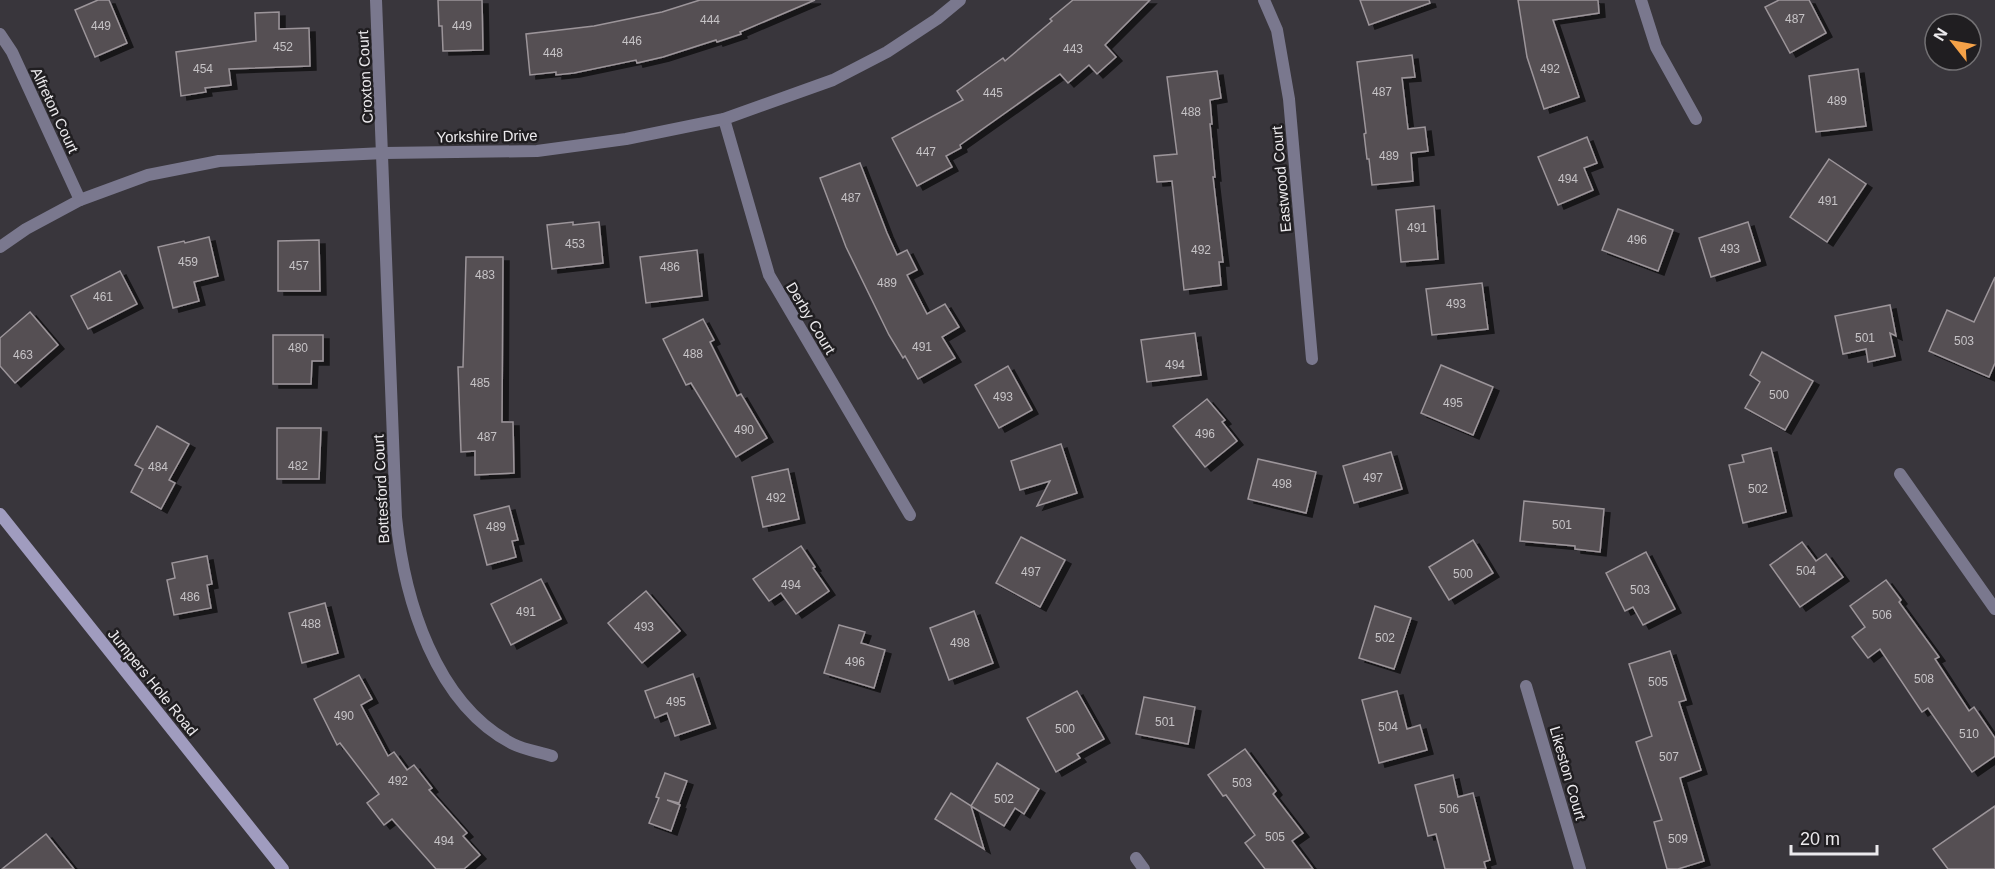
<svg xmlns="http://www.w3.org/2000/svg" width="1995" height="869" viewBox="0 0 1995 869" font-family="Helvetica,sans-serif">
	<defs>
		<filter id="shadow"><feDropShadow dx="6" dy="4" stdDeviation="0" flood-color="#0009"/></filter>
	</defs>
	<rect width="100%" height="100%" fill="#39363c"/>
	<g fill="#554f53" stroke="#9c959a" stroke-width="1.5" filter="url(#shadow)">
		<path d="M98,0H109L127,43L95,57L75,10Z"/>
		<path d="M438,0H482L483,50L443,51L442,26H439Z"/>
		<path d="M700,0H815L740,32L741,34L717,42L716,40L663,57L637,63L636,60L574,73L556,75V72L530,75L526,34L594,26L662,12Z"/>
		<path d="M1073,0H1150L1105,45L1116,57L1097,74L1089,65L1068,83L1060,74L960,145L961,148L946,156L952,167L917,186L892,138L963,100L957,91L1003,58L1005,61L1052,21L1050,19Z"/>
		<path d="M1360,0H1429L1430,3L1369,25Z"/>
		<path d="M1518,0H1598L1599,13L1553,20L1579,97L1544,109L1527,57Z"/>
		<path d="M1779,0H1809L1826,33L1790,53L1765,7Z"/>
		<path d="M279,12V29L309,28L310,66L229,69L231,85L205,88L206,92L181,96L176,52L256,41L255,13Z"/>
		<path d="M1412,55L1415,77L1402,78L1408,129L1425,127L1428,151L1411,153L1413,181L1372,185L1369,159H1367L1364,134L1366,133L1357,62Z"/>
		<path d="M1858,69L1866,126L1816,132L1809,76Z"/>
		<path d="M1217,71L1221,98L1210,100L1212,124H1210L1215,177H1213L1223,262H1219L1221,285L1184,290L1172,181L1157,182L1154,156L1177,154L1167,77Z"/>
		<path d="M1587,137L1597,163L1584,168L1593,190L1558,205L1538,157Z"/>
		<path d="M1829,159L1866,184L1827,242L1790,217Z"/>
		<path d="M860,163L887,233L897,255L907,250L917,270L907,275L927,314L945,304L959,327L942,337L955,358L918,379L905,356L903,358L889,335L846,247L820,178Z"/>
		<path d="M1434,206L1438,259L1401,262L1396,210Z"/>
		<path d="M1618,209L1673,230L1658,271L1602,250Z"/>
		<path d="M573,222V225L599,222L603,263L552,269L547,225Z"/>
		<path d="M1748,222L1760,261L1711,277L1699,238Z"/>
		<path d="M209,237L218,276L194,282L199,301L173,308L158,247L184,241L185,243Z"/>
		<path d="M319,240L320,291H278V241Z"/>
		<path d="M697,250L702,296L646,303L640,257Z"/>
		<path d="M466,257H503L502,422H513L514,473L475,475V451L461,452L458,367H463Z"/>
		<path d="M120,271L137,304L88,329L71,296Z"/>
		<path d="M1995,277V363L1989,377L1929,351L1947,310L1974,322Z"/>
		<path d="M1482,283L1488,329L1432,335L1426,289Z"/>
		<path d="M1890,305L1896,336L1890,333L1895,356L1868,362L1866,349L1843,354L1835,316Z"/>
		<path d="M30,312L58,345L15,383L0,366V338Z"/>
		<path d="M703,319L714,340L710,342L737,396L741,394L767,438L736,457L691,383L686,385L663,339Z"/>
		<path d="M1195,333L1201,375L1147,382L1141,340Z"/>
		<path d="M273,335H323V361H312L311,384H273Z"/>
		<path d="M1762,352L1813,381L1785,430L1745,408L1760,382L1750,375Z"/>
		<path d="M1441,365L1493,387L1473,435L1421,413Z"/>
		<path d="M1008,366L1032,410L999,428L975,385Z"/>
		<path d="M1207,399L1225,420L1222,422L1237,441L1205,467L1173,426Z"/>
		<path d="M157,426L189,444L169,480L175,483L161,509L131,492L143,469L135,465Z"/>
		<path d="M277,428H321L319,479H277Z"/>
		<path d="M1061,444L1077,493L1037,506L1050,481L1020,490L1011,461Z"/>
		<path d="M1771,448L1786,512L1743,523L1729,465L1744,462L1742,455Z"/>
		<path d="M1391,452L1402,489L1354,503L1343,466Z"/>
		<path d="M1258,459L1316,472L1306,513L1248,499Z"/>
		<path d="M788,469L799,519L763,527L752,477Z"/>
		<path d="M1524,501L1604,509L1600,552L1575,549V546L1520,541Z"/>
		<path d="M509,506L518,540L512,541L516,557L487,565L474,515Z"/>
		<path d="M1021,537L1065,560L1040,607L996,583Z"/>
		<path d="M1473,540L1493,573L1449,600L1429,567Z"/>
		<path d="M1802,542L1816,561L1826,554L1843,577L1800,607L1770,565Z"/>
		<path d="M801,546L815,567L813,568L829,591L796,614L781,593L769,601L753,579Z"/>
		<path d="M1646,552L1675,609L1643,625L1633,607L1625,611L1606,573Z"/>
		<path d="M207,556L212,584L207,585L211,608L174,615L167,580L175,578L172,563Z"/>
		<path d="M541,579L561,619L511,645L491,604Z"/>
		<path d="M1886,580L1901,600L1899,602L1939,657L1935,659L1969,711L1974,707L1995,738V756L1972,772L1928,708L1922,712L1880,649L1868,658L1852,637L1865,627L1850,606Z"/>
		<path d="M646,591L680,631L642,663L608,623Z"/>
		<path d="M325,603L338,653L302,663L289,613Z"/>
		<path d="M1375,606L1411,618L1394,669L1359,658Z"/>
		<path d="M974,611L993,663L949,680L930,628Z"/>
		<path d="M839,625L865,632L861,643L885,650L874,688L824,673Z"/>
		<path d="M1670,651L1686,700L1679,702L1701,770L1680,778L1704,861L1678,869H1667L1654,822L1662,820L1636,742L1652,736L1629,664Z"/>
		<path d="M693,674L710,724L675,736L667,713L655,718L645,691Z"/>
		<path d="M359,675L372,699L361,705L388,756L394,752L407,770L414,765L432,788L429,790L467,833L463,836L480,855L464,869H436L392,819L384,825L367,803L379,794L340,743L337,745L314,699Z"/>
		<path d="M1077,691L1104,739L1077,754L1080,758L1056,772L1027,718Z"/>
		<path d="M1397,691L1407,729L1420,725L1427,750L1379,763L1362,700Z"/>
		<path d="M1144,697L1195,707L1188,744L1136,734Z"/>
		<path d="M1245,749L1276,791L1273,794L1303,833L1292,841L1313,869H1265L1245,843L1255,835L1226,795L1223,796L1208,775Z"/>
		<path d="M997,763L1039,789L1024,814L1015,808L1004,826L971,806L984,849L935,819L951,793L971,806Z"/>
		<path d="M665,773L687,781L679,803L667,800L680,805L671,831L649,823L659,798L656,797Z"/>
		<path d="M1453,775L1458,797L1473,793L1490,860L1484,862L1486,869H1445L1436,834L1428,836L1415,785Z"/>
		<path d="M1995,806V869H1948L1933,849Z"/>
		<path d="M46,834L74,869H2Z"/>
	</g>
	<g fill="none" stroke-linecap="round" stroke-linejoin="round">
		<g stroke="#7a788e" stroke-width="12">
			<path d="M376,0L396,517C404,599 435,704 513,744C525,750 540,752 552,756"/>
			<path d="M1264,0L1277,30L1289,99L1312,359"/>
			<path d="M1641,0L1656,47L1696,119"/>
			<path d="M0,34L12,52L80,200"/>
			<path d="M724,119L769,275L910,515"/>
			<path d="M0,247L26,229L80,200L148,175L219,161L384,153L537,151L626,139L724,119L833,80L887,52L937,19L960,0"/>
			<path d="M1900,474L1995,609"/>
			<path d="M1526,686L1580,869"/>
			<path d="M1136,858L1144,869"/>
		</g>
		<path stroke="#a09cbf" stroke-width="12" d="M0,514L283,869"/>
	</g>
	<g text-anchor="middle" dominant-baseline="central" stroke-width="5" stroke-linejoin="round" paint-order="stroke">
		<g font-size="12" fill="#c6c3c6">
			<text x="1795" y="19">487</text>
			<text x="710" y="20">444</text>
			<text x="101" y="26">449</text>
			<text x="462" y="26">449</text>
			<text x="632" y="41">446</text>
			<text x="283" y="47">452</text>
			<text x="1073" y="49">443</text>
			<text x="553" y="53">448</text>
			<text x="203" y="69">454</text>
			<text x="1550" y="69">492</text>
			<text x="1382" y="92">487</text>
			<text x="993" y="93">445</text>
			<text x="1837" y="101">489</text>
			<text x="1191" y="112">488</text>
			<text x="926" y="152">447</text>
			<text x="1389" y="156">489</text>
			<text x="1568" y="179">494</text>
			<text x="851" y="198">487</text>
			<text x="1828" y="201">491</text>
			<text x="1417" y="228">491</text>
			<text x="1637" y="240">496</text>
			<text x="575" y="244">453</text>
			<text x="1730" y="249">493</text>
			<text x="1201" y="250">492</text>
			<text x="188" y="262">459</text>
			<text x="299" y="266">457</text>
			<text x="670" y="267">486</text>
			<text x="485" y="275">483</text>
			<text x="887" y="283">489</text>
			<text x="103" y="297">461</text>
			<text x="1456" y="304">493</text>
			<text x="1865" y="338">501</text>
			<text x="1964" y="341">503</text>
			<text x="922" y="347">491</text>
			<text x="298" y="348">480</text>
			<text x="693" y="354">488</text>
			<text x="23" y="355">463</text>
			<text x="1175" y="365">494</text>
			<text x="480" y="383">485</text>
			<text x="1779" y="395">500</text>
			<text x="1003" y="397">493</text>
			<text x="1453" y="403">495</text>
			<text x="744" y="430">490</text>
			<text x="1205" y="434">496</text>
			<text x="487" y="437">487</text>
			<text x="298" y="466">482</text>
			<text x="158" y="467">484</text>
			<text x="1373" y="478">497</text>
			<text x="1282" y="484">498</text>
			<text x="1758" y="489">502</text>
			<text x="776" y="498">492</text>
			<text x="1562" y="525">501</text>
			<text x="496" y="527">489</text>
			<text x="1806" y="571">504</text>
			<text x="1031" y="572">497</text>
			<text x="1463" y="574">500</text>
			<text x="791" y="585">494</text>
			<text x="1640" y="590">503</text>
			<text x="190" y="597">486</text>
			<text x="526" y="612">491</text>
			<text x="1882" y="615">506</text>
			<text x="311" y="624">488</text>
			<text x="644" y="627">493</text>
			<text x="1385" y="638">502</text>
			<text x="960" y="643">498</text>
			<text x="855" y="662">496</text>
			<text x="1924" y="679">508</text>
			<text x="1658" y="682">505</text>
			<text x="676" y="702">495</text>
			<text x="344" y="716">490</text>
			<text x="1165" y="722">501</text>
			<text x="1388" y="727">504</text>
			<text x="1065" y="729">500</text>
			<text x="1969" y="734">510</text>
			<text x="1669" y="757">507</text>
			<text x="398" y="781">492</text>
			<text x="1242" y="783">503</text>
			<text x="1004" y="799">502</text>
			<text x="1449" y="809">506</text>
			<text x="1275" y="837">505</text>
			<text x="1678" y="839">509</text>
			<text x="444" y="841">494</text>
		</g>
		<g font-size="15" fill="#eceaed" stroke="#201e21">
			<text transform="translate(365 77) rotate(-93)">Croxton Court</text>
			<text transform="translate(55 110) rotate(65)">Alfreton Court</text>
			<text transform="translate(487 136) rotate(-1)">Yorkshire Drive</text>
			<text transform="translate(1281 179) rotate(-95)">Eastwood Court</text>
			<text transform="translate(811 318) rotate(59)">Derby Court</text>
			<text transform="translate(381 489) rotate(-93)">Bottesford Court</text>
			<text transform="translate(153 682) rotate(51)">Jumpers Hole Road</text>
			<text transform="translate(1568 773) rotate(74)">Likeston Court</text>
		</g>
	</g>
	<g transform="translate(1953 42) rotate(301)"><circle r="28" fill="#201e21" stroke="#727073" stroke-width="1.5"/>
	<path d="M0-4.5L10 22L0 15L-10 22Z" fill="#f6a248"/>
	<text y="-9" font-size="16" font-weight="bold" text-anchor="middle" fill="#eceaed">N</text>
	</g>
	<path d="M1791 845v9h86v-9" fill="none" stroke="#eceaed" stroke-width="3"/>
	<text x="1800" y="845" font-size="18" fill="#eceaed" stroke="#201e21" stroke-width="4.5" paint-order="stroke">20 m</text>
</svg>
